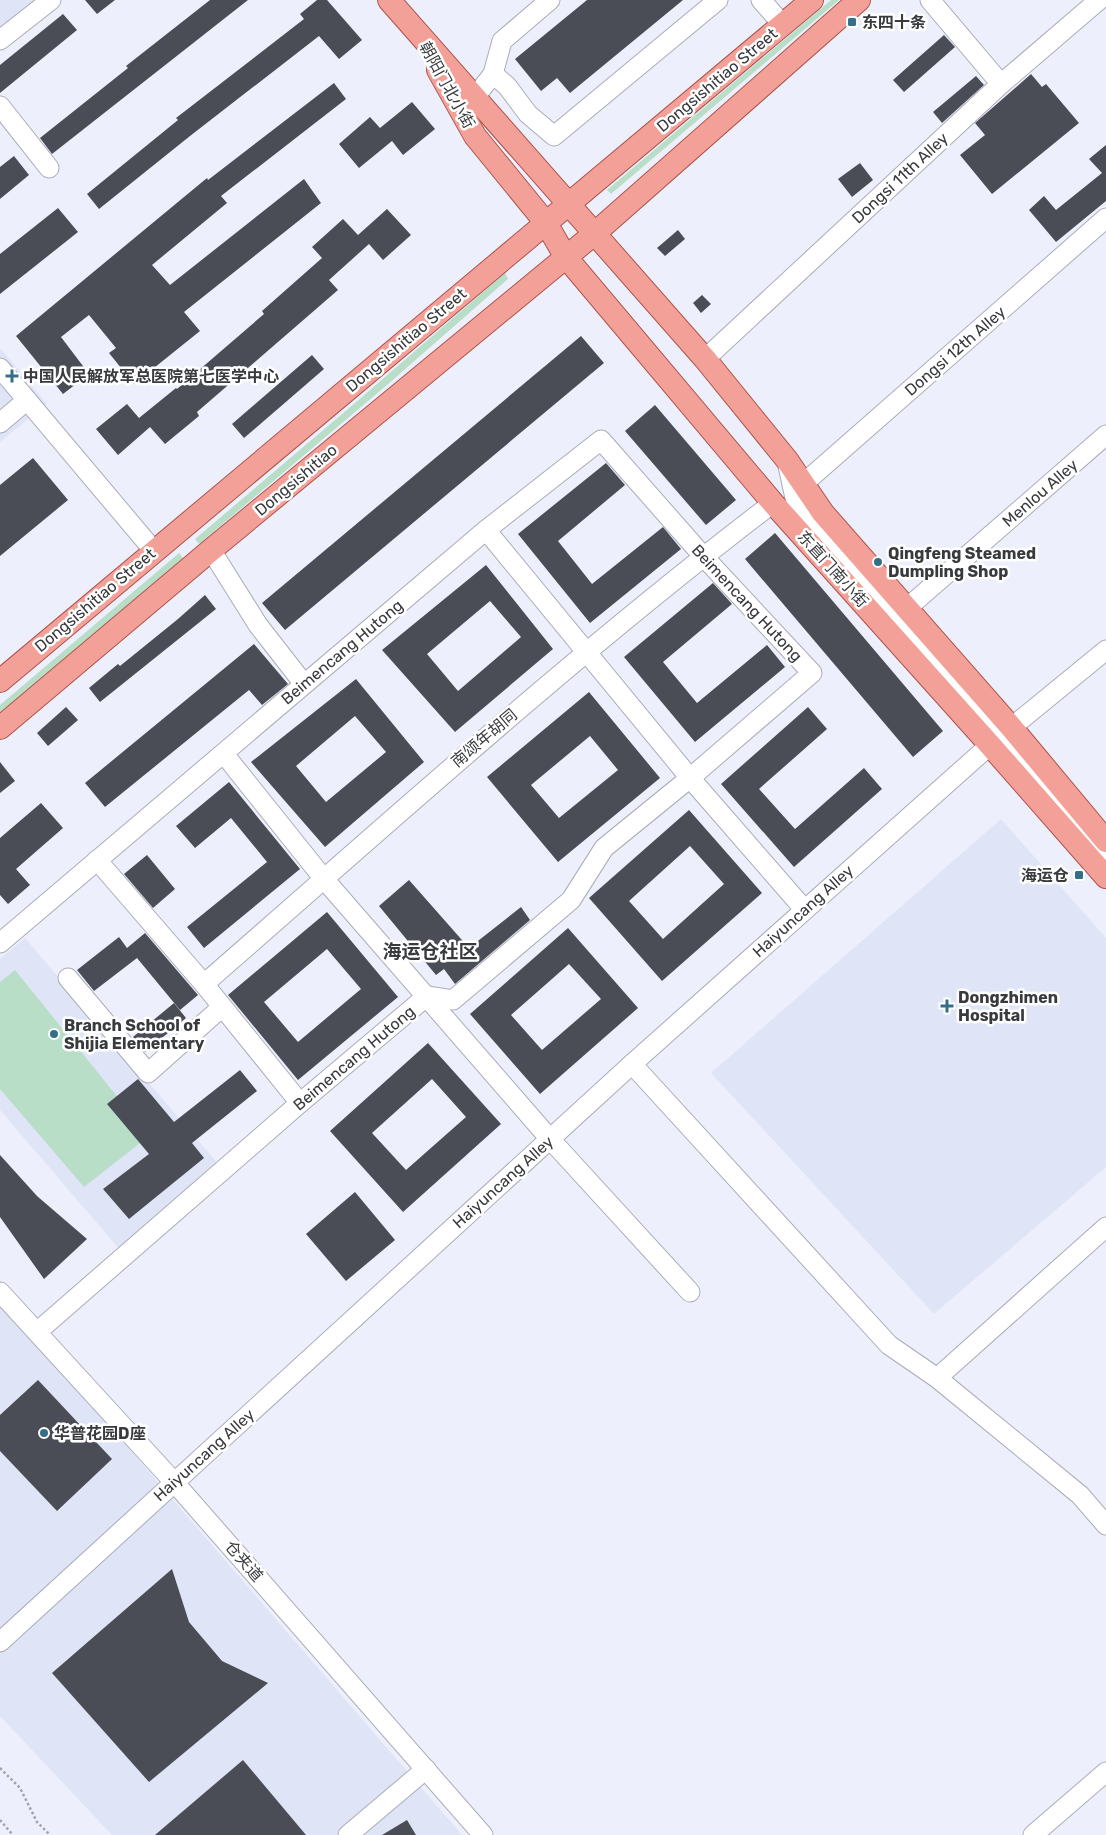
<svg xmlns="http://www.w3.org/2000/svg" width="1106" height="1835" viewBox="0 0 1106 1835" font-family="Rubik,'Noto Sans SC',sans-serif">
	<rect width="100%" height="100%" fill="#edf0fc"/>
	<g fill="#dfe4f7">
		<path d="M0,0H40L0,32Z"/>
		<path d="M0,348L47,404L0,442Z"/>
		<path d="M1001,819L1106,938V1167L934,1314L711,1073Z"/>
		<path d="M25,938L220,1166L121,1251L0,1110V959Z"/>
		<path d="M0,1299L462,1835H112L0,1716Z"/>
	</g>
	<g fill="#b9dec7">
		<path d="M831,0H839L611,194L607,190Z"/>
		<path d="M505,273L508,279L387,385L199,544L195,539L355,403Z"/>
		<path d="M179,553L183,558L0,713V705Z"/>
		<path d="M15,970L149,1136L84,1187L0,1089V982Z"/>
	</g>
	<g fill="#4a4c56" fill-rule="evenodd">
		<path d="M85,0H115L97,14Z"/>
		<path d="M210,0H248L52,154L40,138L128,68L126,66Z"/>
		<path d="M317,0H327L362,40L339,59L319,36L190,136L99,209L87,194L178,120L176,118L304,19L300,14Z"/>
		<path d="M587,0H683L570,93L557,78L541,91L515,59Z"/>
		<path d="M63,14L77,30L0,93V65Z"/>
		<path d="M944,35L955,47L904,92L893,80Z"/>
		<path d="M1031,74L1042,87L1046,84L1079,123L992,194L960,155L985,135L975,123Z"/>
		<path d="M976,76L984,85L942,123L933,112Z"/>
		<path d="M334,83L346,99L221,196L227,203L152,265L170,285L304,179L321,203L184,312L200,331L134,384L109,353L116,348L89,315L61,337L89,374L63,394L16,336L207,178L208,180Z"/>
		<path d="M412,102L435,129L403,155L392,141L359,168L339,144L370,117L380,128Z"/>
		<path d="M1106,145V201L1056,242L1029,210L1044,196L1056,210L1102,173L1089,159Z"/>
		<path d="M14,156L29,175L0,199V167Z"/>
		<path d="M860,163L873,180L852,197L838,179Z"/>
		<path d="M58,208L78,232L0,294V254Z"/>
		<path d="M387,209L411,235L383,260L369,244L329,280L338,290L197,412L199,416L165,444L150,427L118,455L96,429L127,404L139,418L176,388L177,389L264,314L262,311L322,258L312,247L343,219L358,235Z"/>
		<path d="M678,230L685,239L665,256L657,248Z"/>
		<path d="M702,295L711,304L701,313L693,303Z"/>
		<path d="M581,336L604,363L285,630L262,603Z"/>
		<path d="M312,355L324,369L244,438L232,424Z"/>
		<path d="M655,405L736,500L706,525L625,431Z"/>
		<path d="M33,458L68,500L0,556V485Z"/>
		<path d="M606,463L625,485L558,541L592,584L663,527L681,549L590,623L518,534Z"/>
		<path d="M775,533L943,731L913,757L745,559Z"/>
		<path d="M486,565L553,649L455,732L382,650ZM490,601L521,637L458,691L427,654Z"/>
		<path d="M713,583L732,604L663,662L697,703L767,645L785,667L695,742L624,657Z"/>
		<path d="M205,595L216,609L100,702L89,688L118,664L120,666L178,619Z"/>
		<path d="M254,644L288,684L262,705L249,690L105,807L85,783Z"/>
		<path d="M356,679L424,762L325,847L251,762ZM355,716L386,752L326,802L296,766Z"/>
		<path d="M589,692L660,778L558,862L487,777ZM590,736L618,770L559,818L531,785Z"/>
		<path d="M66,707L78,720L48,746L37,733Z"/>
		<path d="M808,707L827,729L759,789L795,829L864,768L882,789L794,867L721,784Z"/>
		<path d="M0,762L15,781L0,793Z"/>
		<path d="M229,782L300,869L204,948L187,927L267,862L231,818L195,848L176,826Z"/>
		<path d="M41,803L63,828L16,869L30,885L8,904L0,895V838Z"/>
		<path d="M689,810L762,893L662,981L589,898ZM690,846L724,884L663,939L629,901Z"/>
		<path d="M147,855L175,889L153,908L124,874Z"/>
		<path d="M409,880L469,948L521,907L530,920L455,984L444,969L436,975L379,906Z"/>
		<path d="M327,912L398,997L298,1080L228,995ZM327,949L361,989L298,1042L264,1002Z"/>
		<path d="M568,928L638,1008L540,1094L470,1014ZM569,964L601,999L542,1050L511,1015Z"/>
		<path d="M145,933L198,995L180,1010L137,958L94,991L77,970L119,937L127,948Z"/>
		<path d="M174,1003L186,1018L145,1052L133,1037Z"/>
		<path d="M428,1043L501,1124L403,1212L330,1131ZM432,1079L466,1117L406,1170L372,1133Z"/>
		<path d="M240,1070L257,1091L192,1143L204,1158L129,1219L103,1189L149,1154L107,1104L138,1079L174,1122Z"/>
		<path d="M0,1155L37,1196L87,1239L44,1279L0,1217Z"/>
		<path d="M355,1192L395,1240L346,1281L306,1234Z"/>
		<path d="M38,1380L112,1459L57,1511L0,1451V1415Z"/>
		<path d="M172,1569L189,1622L222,1661L268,1683L149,1782L52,1673Z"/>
		<path d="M243,1760L306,1835H155Z"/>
		<path d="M407,1820L416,1835H382Z"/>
	</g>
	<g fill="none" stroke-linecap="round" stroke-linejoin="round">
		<defs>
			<g id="minor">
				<path d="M761,0L783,25"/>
				<path d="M930,0L1001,84"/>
				<path d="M0,40L51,0"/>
				<path d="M493,74L507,86L528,114L554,136L718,0"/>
				<path d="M475,97L493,74L502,41L550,0"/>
				<path d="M0,106L49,168"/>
				<path d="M705,359L1001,84L1099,0"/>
				<path d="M0,368L154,551"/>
				<path d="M0,423L27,400"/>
				<path d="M788,466L795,498L811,523L1001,736L1106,858"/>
				<path d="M803,484L1106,218"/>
				<path d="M486,530L690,778L804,909"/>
				<path d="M211,550L258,625L304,684"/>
				<path d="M906,609L1106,435"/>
				<path d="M224,754L324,879L550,1139L690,1292"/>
				<path d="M97,860L204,984L300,1103"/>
				<path d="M0,943L486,530L601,440L703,556L812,673L690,778L604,848L571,900L453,1000L427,996L300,1103L37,1332"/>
				<path d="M68,978L148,1073L222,1007"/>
				<path d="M204,984C391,821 575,654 773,503"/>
				<path d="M632,1064L889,1345L937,1378L1080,1495L1106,1525"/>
				<path d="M0,1292L174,1482L483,1835"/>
				<path d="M937,1378L1106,1227"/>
				<path d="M0,1642L632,1064L990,745L1106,650"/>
				<path d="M348,1835L426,1769"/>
				<path d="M1033,1835L1106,1772"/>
			</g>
			<g id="major">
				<path d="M389,0L705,359L787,460L823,513L1011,727L1106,841"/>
				<path d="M438,70L475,136L546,223L565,256L773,503L990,745L1106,877"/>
				<path d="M0,681L812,0"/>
				<path d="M0,728L211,550L594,234L859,0"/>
			</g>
		</defs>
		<use href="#minor" stroke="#aaacb8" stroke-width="21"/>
		<use href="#major" stroke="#ac544c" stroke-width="24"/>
		<g stroke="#a0a3ab" stroke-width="2.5" stroke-dasharray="2.5 2.5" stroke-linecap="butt">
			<path d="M0,1768L20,1788L37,1822L50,1835"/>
			<path d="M0,1820L13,1835"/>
		</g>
		<use href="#minor" stroke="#fff" stroke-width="19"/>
		<use href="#major" stroke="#f3a198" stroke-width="22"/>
	</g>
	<g fill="#346f87" stroke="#fff" stroke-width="2">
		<rect x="847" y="17" width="10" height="10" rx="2.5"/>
		<path d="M9.5 368.5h5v5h5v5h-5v5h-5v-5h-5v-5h5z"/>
		<circle cx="878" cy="562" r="5"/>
		<rect x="1074" y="870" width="10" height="10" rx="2.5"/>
		<path d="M944.5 998.5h5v5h5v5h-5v5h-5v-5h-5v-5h5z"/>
		<circle cx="54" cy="1034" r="5"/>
		<circle cx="44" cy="1433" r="5"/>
	</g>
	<g text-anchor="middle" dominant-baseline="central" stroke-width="5" stroke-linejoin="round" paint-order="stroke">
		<g font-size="16" font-weight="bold" fill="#383a3e" stroke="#fff" text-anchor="start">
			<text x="862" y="22">东四十条</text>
			<text x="23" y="376">中国人民解放军总医院第七医学中心</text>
			<text x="888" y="553">Qingfeng Steamed<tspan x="888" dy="18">Dumpling Shop</tspan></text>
			<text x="1069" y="875" text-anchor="end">海运仓</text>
			<text x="958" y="997">Dongzhimen<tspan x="958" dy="18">Hospital</tspan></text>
			<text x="64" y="1025">Branch School of<tspan x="64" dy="18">Shijia Elementary</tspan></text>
			<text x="54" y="1433">华普花园D座</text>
		</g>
		<g font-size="16" fill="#383a3e" stroke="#fff">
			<text transform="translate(717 80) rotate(-40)">Dongsishitiao Street</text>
			<text transform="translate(447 85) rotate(61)">朝阳门北小街</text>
			<text transform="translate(900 178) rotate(-43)">Dongsi 11th Alley</text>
			<text transform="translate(406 340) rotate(-40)">Dongsishitiao Street</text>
			<text transform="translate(955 351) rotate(-41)">Dongsi 12th Alley</text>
			<text transform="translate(296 480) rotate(-40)">Dongsishitiao</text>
			<text transform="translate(1040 493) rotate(-41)">Menlou Alley</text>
			<text transform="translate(833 569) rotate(48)">东直门南小街</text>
			<text transform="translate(95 600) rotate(-40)">Dongsishitiao Street</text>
			<text transform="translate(747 603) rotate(47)">Beimencang Hutong</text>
			<text transform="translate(342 652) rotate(-40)">Beimencang Hutong</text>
			<text transform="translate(484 738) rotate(-40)">南颂年胡同</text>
			<text transform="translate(803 911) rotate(-42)">Haiyuncang Alley</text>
			<text transform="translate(354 1058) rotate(-40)">Beimencang Hutong</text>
			<text transform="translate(503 1182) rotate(-42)">Haiyuncang Alley</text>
			<text transform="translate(204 1455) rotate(-42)">Haiyuncang Alley</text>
			<text transform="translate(244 1561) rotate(49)">仓夹道</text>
		</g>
		<g font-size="19" font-weight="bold" fill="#383a3e" stroke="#fff">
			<text x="430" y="951">海运仓社区</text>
		</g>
	</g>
</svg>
